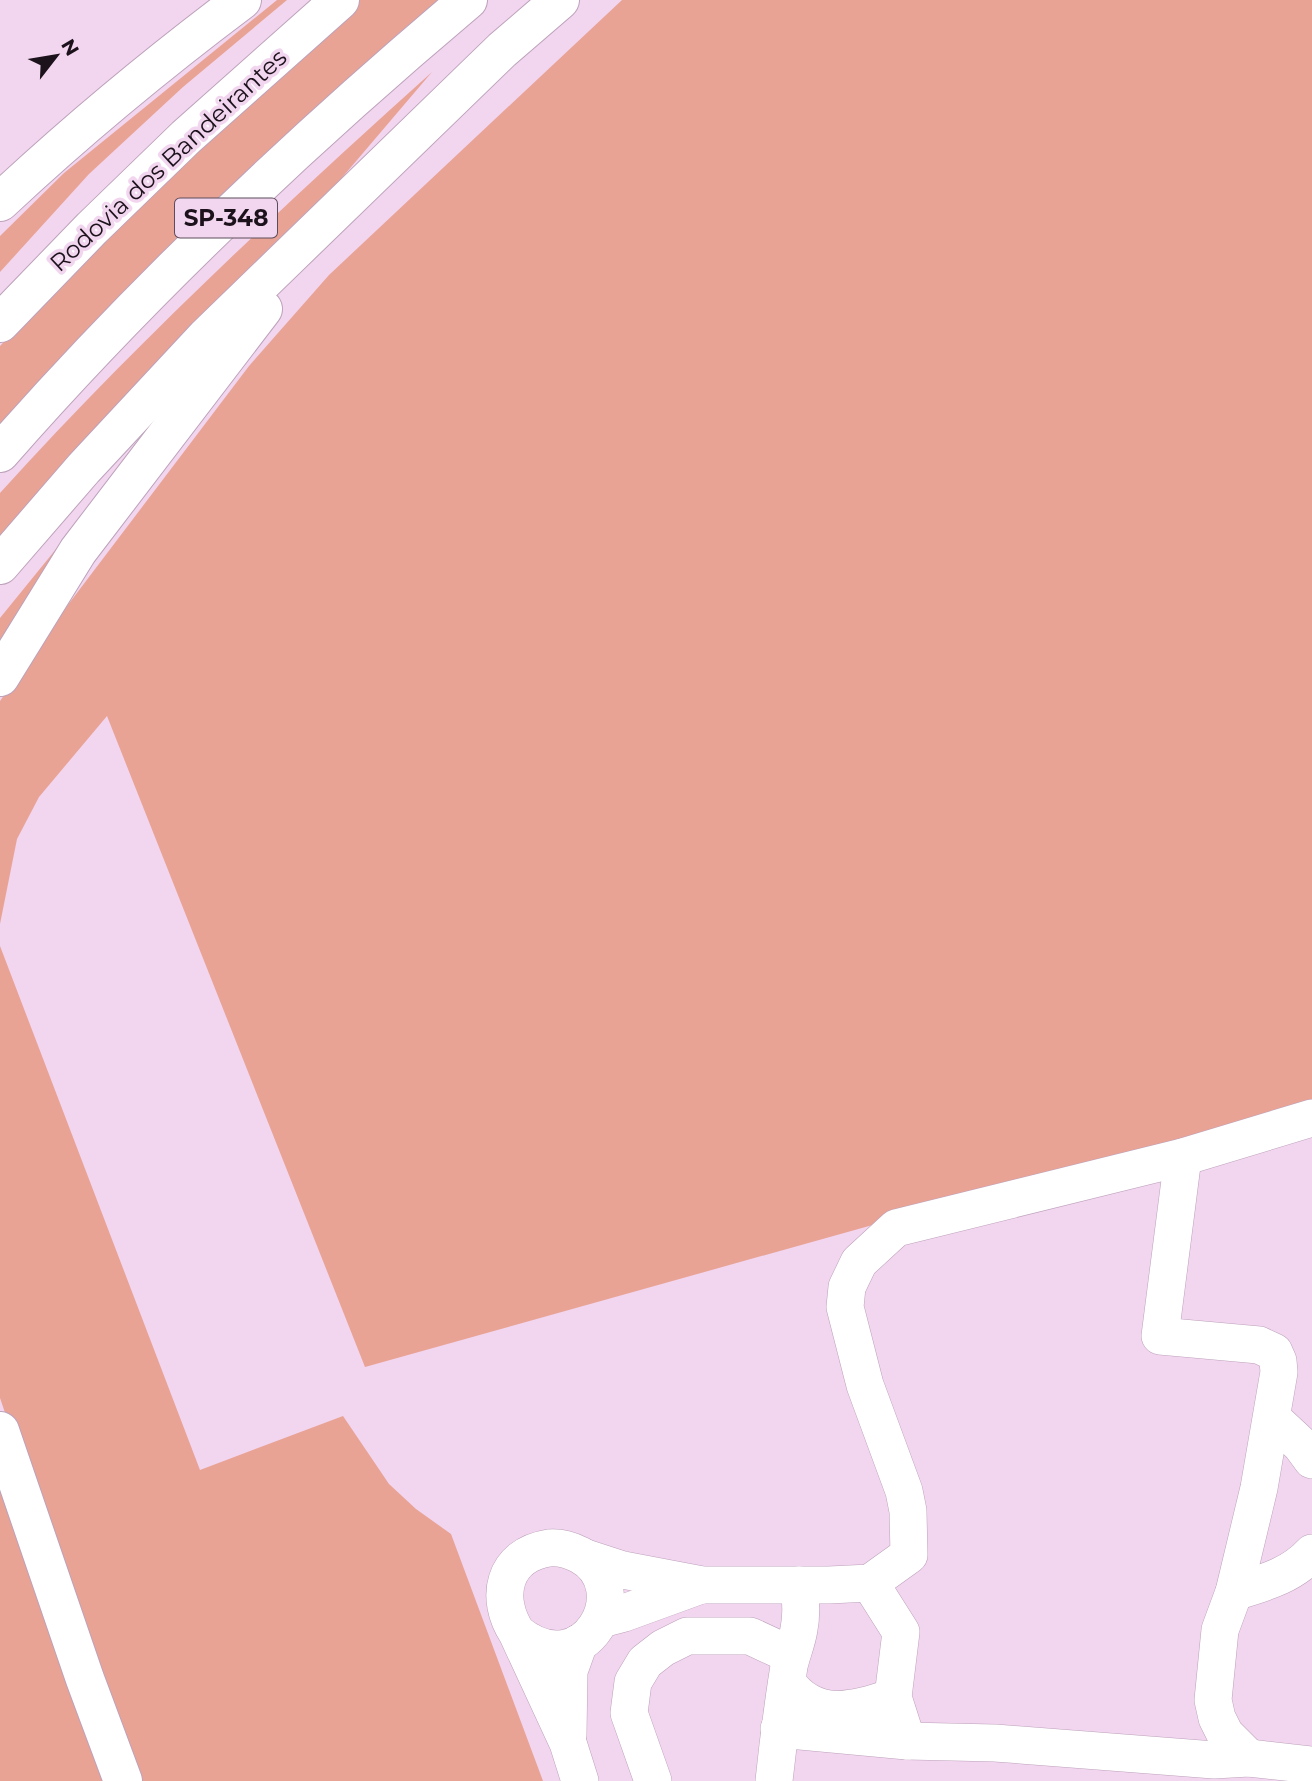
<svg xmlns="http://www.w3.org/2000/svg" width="1312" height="1781" viewBox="0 0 1312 1781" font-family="Montserrat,sans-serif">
	<rect width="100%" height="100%" fill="#f2d5ef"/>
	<g fill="#e8a395">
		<path d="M277,0H287L183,87L89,174L0,272V236L64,173Z"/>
		<path d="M359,0H439L399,33L274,150L0,427V346L124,213L242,102Z"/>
		<path d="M622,0H1312V1102L365,1367L107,716L39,797L17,839L0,924V701L61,614L249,366L329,275Z"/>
		<path d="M432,72L340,180L243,274L0,540V493C136,343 282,207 432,72Z"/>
		<path d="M65,538L0,642V618Z"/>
		<path d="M0,946L200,1470L343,1416L389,1484L416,1509L451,1534L543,1781H135L105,1707L0,1398Z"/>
		<path d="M0,1481L108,1781H0Z"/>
	</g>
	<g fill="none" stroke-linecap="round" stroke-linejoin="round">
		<defs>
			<g id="minor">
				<path d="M1183,1157L1160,1336L1259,1345L1274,1352L1278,1361L1279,1372L1259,1488L1234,1592L1220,1630L1213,1700L1217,1718L1225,1734L1249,1758"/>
				<path d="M1272,1418L1301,1445L1312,1460"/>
				<path d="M586,1558L623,1570L702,1585H829L870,1583L909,1555L908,1511L904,1491L865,1385L845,1307L847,1287L859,1262L896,1228L1183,1157L1312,1118"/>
				<path d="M870,1583L901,1632L893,1697L907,1741"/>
				<path d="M1234,1592C1263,1583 1291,1576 1312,1553"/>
				<path d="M601,1619L624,1613L701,1585"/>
				<path d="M517,1633C585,1688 639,1587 580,1555C570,1550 560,1547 549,1548C503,1555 494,1598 517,1633L568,1743L580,1781"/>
				<path d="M787,1682C814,1721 854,1711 893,1697"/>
				<path d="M779,1729L907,1741L995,1743L1214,1760L1249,1758L1312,1765"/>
				<path d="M568,1735L569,1671L579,1643"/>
				<path d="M653,1781L629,1713L633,1682L645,1662L663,1648L687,1636H750L791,1655"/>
				<path d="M774,1781C778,1742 783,1704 789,1666C792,1653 797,1642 799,1629C802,1614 801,1600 799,1585"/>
			</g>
			<g id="highway">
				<path d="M0,202C77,130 158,63 242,0"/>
				<path d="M0,323L92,228L186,137L340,0"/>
				<path d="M0,453C143,290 303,139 468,0"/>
				<path d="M0,565L84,468L206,337L502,50L560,0"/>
				<path d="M0,677L78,551L263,309"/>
				<path d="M0,1431L85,1679L123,1781"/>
			</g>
		</defs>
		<use href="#minor" stroke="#bda2bb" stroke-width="38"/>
		<use href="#highway" stroke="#bda2bb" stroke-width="40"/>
		<use href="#minor" stroke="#fff" stroke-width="37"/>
		<use href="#highway" stroke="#fff" stroke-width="38"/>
	</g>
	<g text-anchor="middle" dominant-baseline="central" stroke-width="7" stroke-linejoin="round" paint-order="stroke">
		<rect fill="#f2d5ef" stroke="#5c4c5b" stroke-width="2" x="175" y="198.5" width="102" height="39" rx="5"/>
		<g font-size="23" font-weight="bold" fill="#1c121b">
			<text x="226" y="218">SP-348</text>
		</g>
		<g font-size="24" fill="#1c121b" stroke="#f2d5ef">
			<text transform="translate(168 160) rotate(-43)">Rodovia dos Bandeirantes</text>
		</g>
	</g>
	<g transform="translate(56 56) rotate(59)" stroke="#f2d5ef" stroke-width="5" paint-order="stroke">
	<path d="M0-5L12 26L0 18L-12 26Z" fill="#1c121b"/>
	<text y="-10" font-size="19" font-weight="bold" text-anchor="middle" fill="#1c121b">N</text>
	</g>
</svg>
